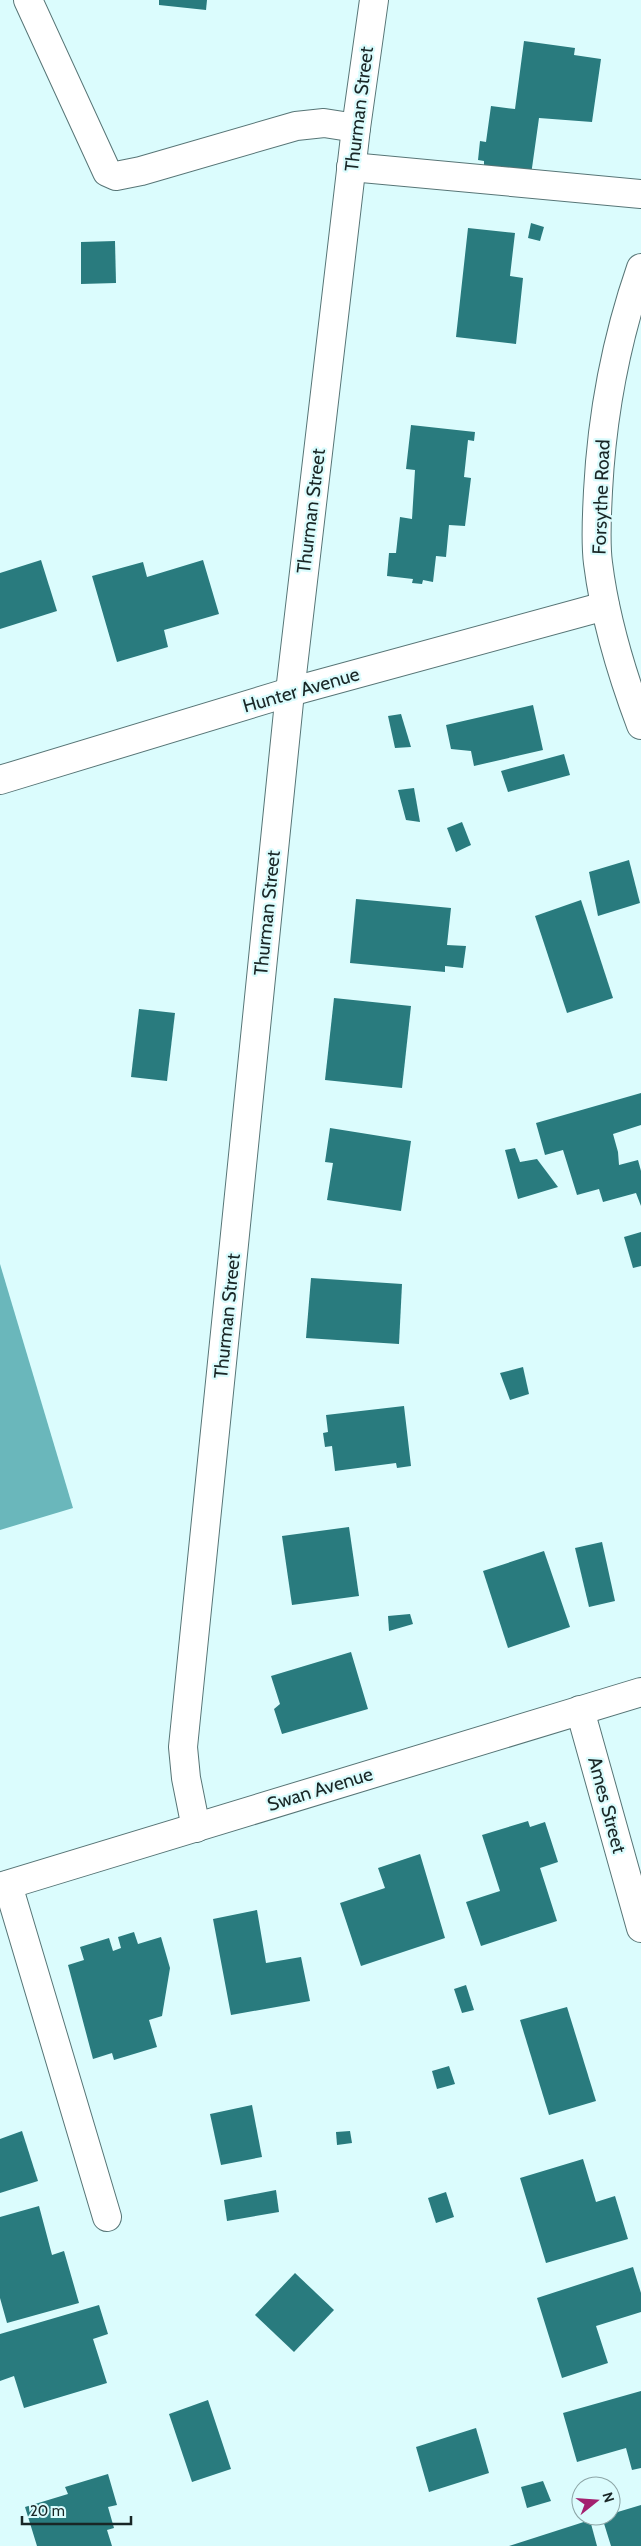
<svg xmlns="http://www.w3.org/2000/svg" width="641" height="2546" viewBox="0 0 641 2546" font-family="Cabin,sans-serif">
	<rect width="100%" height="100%" fill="#dbfcfd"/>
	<path fill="#6ab7bb" d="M0,1264L73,1508L0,1530Z"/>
	<g fill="#297b7e">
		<path d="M159,0H207L206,10L159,5Z"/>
		<path d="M524,41L575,48L574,55L601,59L592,122L539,118L531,175L484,169V161L478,160L480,141L486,142L491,106L515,109Z"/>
		<path d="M531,223L544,227L540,241L528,238Z"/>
		<path d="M468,228L515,233L510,276L523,278L516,344L456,337Z"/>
		<path d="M115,241L116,283L81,284V242Z"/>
		<path d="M411,425L475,432L474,441L468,440L464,477L471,478L465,526L449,525L446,557L436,556L433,582L423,580L422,584L412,583L413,579L387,576L389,553H396L400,517L412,519L415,470L406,469Z"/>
		<path d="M41,560L57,611L0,629V573Z"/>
		<path d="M203,560L219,614L164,630L168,647L117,662L92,576L143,562L147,577Z"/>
		<path d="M533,705L543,750L474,766L471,751L451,749L446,725Z"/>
		<path d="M401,714L411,747L395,748L388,716Z"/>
		<path d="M564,754L570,775L508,792L501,771Z"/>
		<path d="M414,788L420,822L406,820L398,790Z"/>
		<path d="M462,822L471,845L456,852L447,828Z"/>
		<path d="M629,860L640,903L598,916L589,872Z"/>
		<path d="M356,899L451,908L447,945L466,946L463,968L445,966V972L350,963Z"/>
		<path d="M581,900L613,998L567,1013L535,916Z"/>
		<path d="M334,998L411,1006L402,1088L325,1080Z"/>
		<path d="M139,1009L175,1013L167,1081L131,1077Z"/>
		<path d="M641,1093V1125L613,1134L618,1152L619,1165L638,1160L641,1171V1206L636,1193L603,1202L599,1189L577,1195L563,1150L545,1155L536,1123Z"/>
		<path d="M330,1128L411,1141L401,1211L327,1200L333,1163L325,1162Z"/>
		<path d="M515,1148L520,1162L537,1159L558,1187L518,1199L505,1150Z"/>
		<path d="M641,1232V1266L633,1268L624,1237Z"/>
		<path d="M311,1278L402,1284L399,1344L306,1338Z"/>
		<path d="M523,1367L529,1394L510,1400L500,1373Z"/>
		<path d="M404,1406L411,1466L397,1468L396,1463L335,1471L332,1446L325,1447L323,1433L328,1432L326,1415Z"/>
		<path d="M349,1527L359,1596L292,1605L282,1536Z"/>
		<path d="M602,1542L615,1601L589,1607L575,1548Z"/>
		<path d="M544,1551L570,1627L508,1648L483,1571Z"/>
		<path d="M410,1614L413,1624L389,1631L388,1616Z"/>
		<path d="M351,1652L368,1709L282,1734L274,1709L280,1704L271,1676Z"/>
		<path d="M528,1821L530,1827L545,1822L558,1862L540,1868L557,1921L481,1946L466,1902L500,1891L482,1835Z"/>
		<path d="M420,1854L445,1938L361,1966L340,1903L385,1888L378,1868Z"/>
		<path d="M257,1910L266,1963L301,1957L310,2001L231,2015L213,1919Z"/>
		<path d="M134,1932L138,1944L161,1937L170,1968L162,2016L149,2020L157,2047L114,2060L112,2053L93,2059L68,1965L84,1960L80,1947L109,1938L113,1951L121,1948L118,1937Z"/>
		<path d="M466,1985L474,2010L462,2013L454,1989Z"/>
		<path d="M567,2007L596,2101L549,2115L520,2020Z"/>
		<path d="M449,2066L455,2084L437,2089L432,2071Z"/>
		<path d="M252,2105L262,2157L221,2165L210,2114Z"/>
		<path d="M22,2131L38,2181L0,2193V2139Z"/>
		<path d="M350,2131L352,2143L337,2145L336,2132Z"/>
		<path d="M583,2159L596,2202L615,2196L628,2239L546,2263L520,2178Z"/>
		<path d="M276,2190L279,2212L227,2221L224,2200Z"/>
		<path d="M446,2192L454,2217L436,2223L428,2198Z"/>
		<path d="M39,2206L52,2255L64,2251L79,2303L7,2323L0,2298V2217Z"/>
		<path d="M633,2267L641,2293V2312L596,2326L608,2363L562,2378L537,2298Z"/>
		<path d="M295,2273L334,2310L294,2352L255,2315Z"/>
		<path d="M99,2305L108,2334L93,2339L107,2383L24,2408L14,2376L0,2381V2334Z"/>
		<path d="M641,2391V2468L632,2470L626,2448L577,2462L563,2413Z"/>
		<path d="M208,2400L231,2469L192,2482L169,2414Z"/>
		<path d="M476,2428L489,2473L429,2492L416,2447Z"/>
		<path d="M108,2474L117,2505L108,2507L114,2528L107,2530L112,2546H37L25,2507L68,2494L65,2487Z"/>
		<path d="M543,2481L551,2501L527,2508L521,2487Z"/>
		<path d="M641,2505V2546H611L602,2517L611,2516V2514Z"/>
		<path d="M590,2520L597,2546H509Z"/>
	</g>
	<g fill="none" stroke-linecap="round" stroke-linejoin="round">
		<defs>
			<g id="minor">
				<path d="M28,0L107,172L116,176L141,171L296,126L324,123L356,128"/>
				<path d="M351,167L641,194"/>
				<path d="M641,268C616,340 602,415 598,491C597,515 595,540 598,563C605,619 621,672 641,725"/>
				<path d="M0,780L290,692L605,606"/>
				<path d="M580,1710L641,1928"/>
				<path d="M196,1828L186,1778L183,1747L290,692L356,128L374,0"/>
				<path d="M8,1885L107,2217"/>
				<path d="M0,1887L641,1692"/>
			</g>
		</defs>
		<use href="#minor" stroke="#577576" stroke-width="30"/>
		<use href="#minor" stroke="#fff" stroke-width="28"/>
	</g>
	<g text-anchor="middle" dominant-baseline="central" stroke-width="4.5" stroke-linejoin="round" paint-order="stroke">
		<g font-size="19" fill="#192626" stroke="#dbfcfd">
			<text transform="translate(359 109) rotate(-83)">Thurman Street</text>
			<text transform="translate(601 497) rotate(-88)">Forsythe Road</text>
			<text transform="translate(311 511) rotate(-83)">Thurman Street</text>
			<text transform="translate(301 690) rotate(-16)">Hunter Avenue</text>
			<text transform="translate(267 913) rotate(-84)">Thurman Street</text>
			<text transform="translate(227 1316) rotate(-84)">Thurman Street</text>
			<text transform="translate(320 1789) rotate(-17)">Swan Avenue</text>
			<text transform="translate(607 1805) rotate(75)">Ames Street</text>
		</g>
	</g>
	<g transform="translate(596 2501) rotate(73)"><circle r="24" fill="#dbfcfd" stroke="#8da6a7"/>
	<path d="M0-4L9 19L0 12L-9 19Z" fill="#a3216f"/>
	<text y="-8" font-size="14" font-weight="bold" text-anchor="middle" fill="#192626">N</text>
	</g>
	<path d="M22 2516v8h109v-8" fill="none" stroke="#192626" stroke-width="2.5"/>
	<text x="30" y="2516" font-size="15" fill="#192626" stroke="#dbfcfd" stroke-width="4" paint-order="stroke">20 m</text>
</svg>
